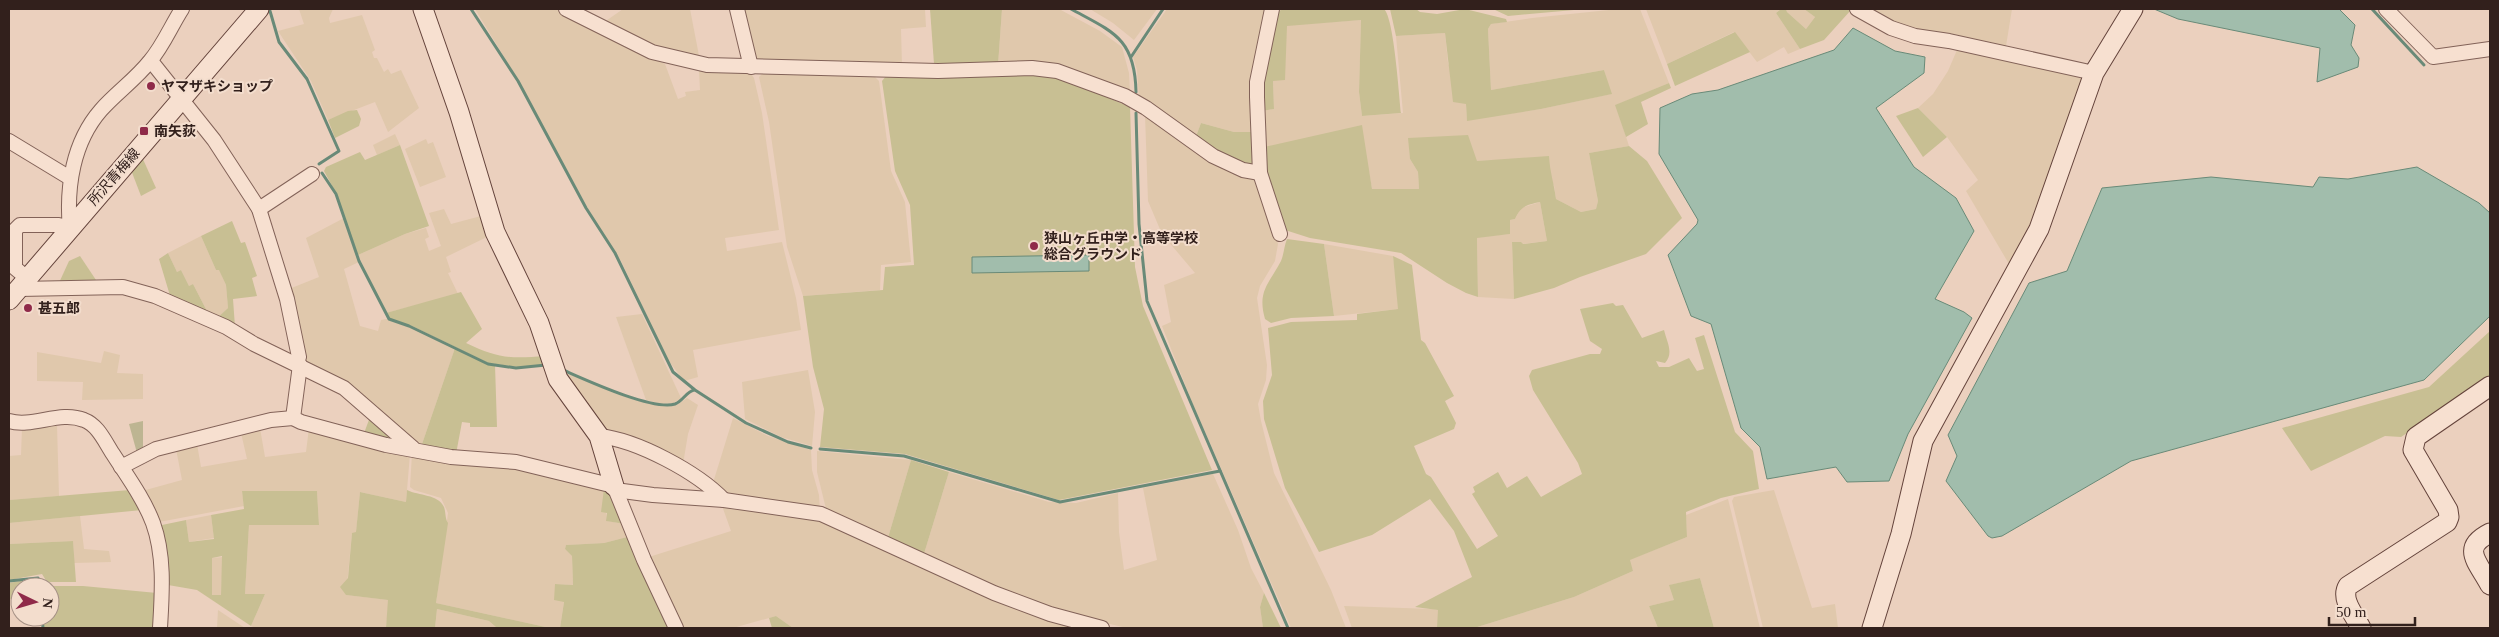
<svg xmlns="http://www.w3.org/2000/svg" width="2499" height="637" viewBox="0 0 2499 637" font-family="'Times New Roman','Noto Sans JP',serif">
	<rect width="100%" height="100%" fill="#ebd0be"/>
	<g fill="#e0c8ac">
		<path d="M299,9H333L329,18L330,23L362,15L375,50L372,52L374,58H377L384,72L388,69L391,74L401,70L419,108L388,132L375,102L328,120L311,81L278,31L304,24Z"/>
		<path d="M475,9H556L665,64L678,99L686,96L685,92L700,90L699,71H749L754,78L762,113L779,230L725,238L727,251L782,242L796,298L801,330L693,350L698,377L684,381L668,360L621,261L599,229L521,85Z"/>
		<path d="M623,9H690L700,61L668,54L603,23Z"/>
		<path d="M742,9H925L926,27L901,29L902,66L760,63L755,58Z"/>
		<path d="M1002,9H1059L1100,31L1122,47L1129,73L1130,94L998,65Z"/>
		<path d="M1090,9H1089H1157L1134,40L1113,23Z"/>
		<path d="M1167,9H1267L1255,132H1234L1201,123L1195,139L1139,99L1137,70L1133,57Z"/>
		<path d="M1618,9H1640L1669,83L1616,105L1629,146L1589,153L1598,201L1596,209L1581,212L1556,199L1554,185L1501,160L1477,161L1409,138L1410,159L1418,172L1419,189H1372L1369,172L1264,147L1262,111L1274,109L1273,80L1287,25L1361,20L1359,92L1362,116L1403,113L1396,36L1445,33L1448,63L1466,104L1467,120L1541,109L1611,94L1604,70L1491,90L1488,29L1491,24L1532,18Z"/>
		<path d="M1646,9H1781L1776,13L1800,49L1788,54L1784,47L1757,62L1734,32L1667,64Z"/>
		<path d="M1786,9H1804L1815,17L1806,29L1787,12Z"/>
		<path d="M1870,9H2012L2006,46L2003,48L1914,29L1886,19Z"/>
		<path d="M1957,50L2082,77L2084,83L2058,155L2054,156L2052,161L2054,167L2035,220L2014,262L2009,264L1966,191L1978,180L1947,137L1918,108L1933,94L1948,71Z"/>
		<path d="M763,73L873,75L879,81L891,171L905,202L911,262L881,265L880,290L803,296L787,247L769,122L759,77Z"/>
		<path d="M1145,115L1259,182L1278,244L1275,261L1260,286L1257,298L1267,365L1266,380L1258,404L1261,421L1274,473L1331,590L1346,628H1291L1192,402L1162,326L1171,322L1164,285L1195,273L1162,234L1148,201Z"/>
		<path d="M395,134L400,145L377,155L373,145Z"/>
		<path d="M426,139L428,144L433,142L446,177L420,187L405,149Z"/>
		<path d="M1540,202L1547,241L1522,244L1512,242L1514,299L1478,297L1477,237L1510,234V220L1515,219L1521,208Z"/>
		<path d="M444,209L451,224L481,216L489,236L446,257L451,272L448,273L458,294L386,313L358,255L405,234L426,228L429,237L425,239L429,251L441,246L429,213Z"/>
		<path d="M344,218L359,262L344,269L360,326L378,331L381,320L386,319L409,327L455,348L421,447L308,365L303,359L289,289L319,277L306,238Z"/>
		<path d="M201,236L216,270L219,269L226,285L228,308L216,319L210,317L193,284L189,286L181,270L177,272L168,253Z"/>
		<path d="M1324,244L1393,256L1399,309L1334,316Z"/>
		<path d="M642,314L681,398L674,403L662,404L646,400L616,317Z"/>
		<path d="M104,351L120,355L117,373L143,374V399L82,400L83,382L37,381V352L101,363Z"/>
		<path d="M808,370L815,412L812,446L781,437L745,419L742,382Z"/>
		<path d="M566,373L631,399L662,406L678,404L687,398L698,405L688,434L683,464L601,430L578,397Z"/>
		<path d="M733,418L768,436L811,450L812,470L819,495L820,511L736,500L712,486Z"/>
		<path d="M57,425L59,496L9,500V456L21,455L22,428Z"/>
		<path d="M260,428L265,457L306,452L309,428L410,454L406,502L360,492L356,533H352L346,595L389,600L386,628H255L251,626L265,594H245L249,525H319L317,491H242L244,506L159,522L142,491L182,480L176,449L197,444L201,467L247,459L241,433Z"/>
		<path d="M817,451L911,460L887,541L827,513L817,472Z"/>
		<path d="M412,454L521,468L604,489L607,521L625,524L631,536L604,543L566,545L565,549L572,556L573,585L555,584L564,601L560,628H550L436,603L448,513L441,498L414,490L410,487Z"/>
		<path d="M949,472L1049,502L1076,503L1118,493L1119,532L1124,570L1157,560L1143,488L1213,474L1238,530L1251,568L1264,593L1260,607L1263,628H1127L1046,609L923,557Z"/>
		<path d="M1774,490L1812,608L1835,604L1838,628H1763L1732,501L1734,497Z"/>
		<path d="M1728,499L1760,628H1714L1700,578L1670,585L1675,600L1649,606L1658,628H1474L1574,597L1633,571L1629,560L1687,537L1686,515Z"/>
		<path d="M721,503L812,516L1085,628H793L776,616L733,628H681L649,557L731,531Z"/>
		<path d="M211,515L214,538L189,542L186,520Z"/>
		<path d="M80,516L84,549L109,551L111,562L74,563L73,541L9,544V523Z"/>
		<path d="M223,557L221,595H212V558Z"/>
		<path d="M1344,606L1433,609L1438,610V625L1437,628H1352Z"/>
		<path d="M437,609L489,621L497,628H435Z"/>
		<path d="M218,610L245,628H217Z"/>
	</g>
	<g fill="#c8bf93" fill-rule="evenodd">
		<path d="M930,9H1002L998,65L937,67L934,64Z"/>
		<path d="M1282,9H1384C1394,18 1399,95 1401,113L1362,116L1359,92L1361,20L1287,26L1285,80L1273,81L1274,109L1262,111L1261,83L1276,14Z"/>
		<path d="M1390,9H1416L1420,12L1437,14L1465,9L1506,19L1507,22L1491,24L1488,29L1491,90L1604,70L1612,94L1541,109L1467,121L1466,104L1453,102L1445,33L1396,36Z"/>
		<path d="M1493,9H1585L1508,16Z"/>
		<path d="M1781,9H1786L1787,12L1806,29L1815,17L1804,9L1851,10L1824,40L1800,49L1776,13Z"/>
		<path d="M1735,32L1750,52L1675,86L1667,64Z"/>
		<path d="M1025,75L1061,78L1130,107L1135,267L1143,306L1212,470L1059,500L905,454L820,447L824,409L813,367L803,296L883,290L885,267L914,265L910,205L895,171L882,81L886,76Z"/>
		<path d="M1669,83L1671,88L1641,102L1648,124L1626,137L1615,105Z"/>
		<path d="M1918,108L1947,137L1923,157L1896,116Z"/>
		<path d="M357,110L361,119L359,126L335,138L328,120L348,111Z"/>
		<path d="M1201,123L1234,132H1255L1254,164L1248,167L1195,139Z"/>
		<path d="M1362,125L1372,189H1419L1418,172L1410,159L1408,138L1468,135L1477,161L1549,156C1550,173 1554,183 1556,199L1581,212L1596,209L1598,201L1589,153L1629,146L1647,161L1682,218L1646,254L1580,277L1554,288L1514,299L1512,242H1521L1523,244L1547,241L1540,202C1526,205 1521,206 1515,219L1510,220V234L1477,238L1478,297L1466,293L1447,283L1401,253L1310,238L1285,230L1265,181L1264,147Z"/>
		<path d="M400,145L429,226L405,234L358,255L336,193L324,171L326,167L360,152L365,160Z"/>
		<path d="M142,157L156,188L141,196L131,170Z"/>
		<path d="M232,221L241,243L245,242L257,276L252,278L257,296L233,299L235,327L216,319L228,308L226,285L219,270H216L201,236Z"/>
		<path d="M1287,239L1324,244L1334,316L1291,318L1271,323L1265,319C1257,291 1269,284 1281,261C1284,254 1284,246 1287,239Z"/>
		<path d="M168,253L177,272L181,270L189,286L193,284L210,317L171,299L159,259Z"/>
		<path d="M80,256L96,280L94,284L58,285L69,261Z"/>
		<path d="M1393,256L1412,265L1421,340L1425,343L1454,396L1445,401L1456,423L1454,429L1414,446L1426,474L1431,477L1477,549L1498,536L1472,494L1475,492L1473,487L1498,472L1507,488L1527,476L1541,497L1582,474L1578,463L1533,390L1529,376L1532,370L1590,354H1600L1602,349L1590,341L1580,309L1613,303L1616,306L1623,305L1642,338L1664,330C1667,342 1674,353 1665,363L1656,361L1659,367H1669L1689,358L1697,371L1704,369L1695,338L1704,335L1735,432L1753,451L1759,489L1721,498L1686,512L1687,537L1630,560L1633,571L1574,597L1474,628H1437L1438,610L1415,607L1472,577L1454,531L1430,499L1372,535L1319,552L1285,488L1264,419L1263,401L1272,375L1268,328L1291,322L1357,320V314L1398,309Z"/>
		<path d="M461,292L482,329L466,343C497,358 510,359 545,356L546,366L517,367L488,363L412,326L389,319L386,313Z"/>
		<path d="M2490,331V378L2401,437L2385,436L2311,471L2282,428L2429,387Z"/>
		<path d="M455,348L488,364L495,365L497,427H470V423L462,422L456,454L421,447Z"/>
		<path d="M370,417L396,441L363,436Z"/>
		<path d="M911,460L949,472L923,557L887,541Z"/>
		<path d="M604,489L609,491L625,524L606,521L607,513L601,512Z"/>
		<path d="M130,490L142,510L9,523V500Z"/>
		<path d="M407,490C419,496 438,494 444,507C446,513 445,519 448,523L436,603L550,628H497L489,621L437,609L435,628H386L388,600L346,595L340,587L348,578L352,533L356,532L360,492L406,502Z"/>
		<path d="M242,491H317L319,525H249L245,594H265L251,626L197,590L168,585L160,529L162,525L186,520L189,542L214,539L211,515L244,509ZM222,556L221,595H212V558Z"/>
		<path d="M631,536L671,628H560L564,602L554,600L555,584L573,585L572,556L565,549L566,545L604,543Z"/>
		<path d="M73,541L76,582H47L42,574L9,580V544Z"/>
		<path d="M1700,578L1714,628H1658L1649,606L1674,600L1669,585Z"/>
		<path d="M31,579H37L40,587H20V598L9,599V583Z"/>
		<path d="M42,586H83L157,593V628H44V617H50V587Z"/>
		<path d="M1264,593L1281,628H1263L1260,607Z"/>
		<path d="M776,616L793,628H772L769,618Z"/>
	</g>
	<path fill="#bdb592" d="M143,421V450L137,453L129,424Z"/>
	<g fill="#a1bdac" stroke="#698a78">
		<path d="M2154,9H2339L2355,25L2351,45L2359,58L2358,67L2317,82L2320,48L2178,19Z"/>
		<path d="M1853,28L1895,51L1925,57L1924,73L1876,108L1914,167L1956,198L1974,231L1935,299L1964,312L1972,318L1908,434L1889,481L1847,482L1836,467L1767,479L1760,447L1741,428L1711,324L1691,316L1668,255L1697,224L1698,220L1659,154L1660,108L1692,94L1718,90L1834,50Z"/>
		<path d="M2417,167L2479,203L2490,213V316L2424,380L2131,461L2002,536L1992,538L1988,536L1946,481L1957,456L1948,435L2029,283L2067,271L2102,188L2211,177L2313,187L2319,177L2348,179Z"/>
		<path d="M1089,255V271L972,273V257Z"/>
	</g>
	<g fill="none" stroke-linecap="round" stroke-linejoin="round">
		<g stroke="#698a78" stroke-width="3">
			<path d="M471,9L518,81L586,208L615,253L673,372L695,390L746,423L788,442L811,448"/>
			<path d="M1071,9C1113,32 1135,38 1136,92"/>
			<path d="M2372,9L2424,65"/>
			<path d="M270,11L279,42L307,79L339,151L319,164"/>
			<path d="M1131,57L1163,9"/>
			<path d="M1136,113L1139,224L1147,301L1288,628"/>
			<path d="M322,173L336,194L359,261L389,319L409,326L488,364L516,368L546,365"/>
			<path d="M563,370C586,380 653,411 675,404C683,401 686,392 694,390"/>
			<path d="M820,449L904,456L1060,502L1220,471"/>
			<path d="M9,581L38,578L41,587"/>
			<path d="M42,617L43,628"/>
		</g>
		<defs>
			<g id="street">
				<path d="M566,9L652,52L707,65L938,71L1032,68L1057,71L1125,96L1146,108L1213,156L1243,170L1260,173"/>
				<path d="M737,9L751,67"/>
				<path d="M1272,9L1257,82V97L1260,173L1280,234"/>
				<path d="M1857,9L1891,28L1915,36L1949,41L2094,73"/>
				<path d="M2386,9L2433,57L2490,49"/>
				<path d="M151,61L214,140L259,209L287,299L299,357L296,363"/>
				<path d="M9,141L70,178"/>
				<path d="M259,209L312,174"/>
				<path d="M27,278L15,268V230L20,225H59L70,229C66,187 73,142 101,110C116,93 136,79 150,61C163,46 171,26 182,9"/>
				<path d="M19,289L123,287L155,296L226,327L254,344L344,388L413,448"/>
				<path d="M300,365L293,418L301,422L386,445L451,457L516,462L614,486L644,560L676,628"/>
				<path d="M9,421C33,428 60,410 84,420C98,425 105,442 113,454C127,476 144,499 153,523C165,556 162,594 160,628"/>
				<path d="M599,436C637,440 697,472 724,500"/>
				<path d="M121,467L156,449L271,420L293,418"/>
				<path d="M615,490L653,495L724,500L821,514L994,593L1050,614L1102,628"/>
			</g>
			<g id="secondary">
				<path d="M423,9L459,112L495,232L539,323L558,379L599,436L614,486"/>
				<path d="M9,300L259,9"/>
				<path d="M2490,533C2460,548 2478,562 2490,585"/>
				<path d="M1872,628L1901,534L1923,441L2039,229L2094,73L2133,9"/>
				<path d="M2361,628C2355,616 2340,599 2348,586L2447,522L2449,517L2448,510L2413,450L2416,437L2490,386"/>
			</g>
		</defs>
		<use href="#street" stroke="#826258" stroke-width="16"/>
		<use href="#secondary" stroke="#64433b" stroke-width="21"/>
		<use href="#street" stroke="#f7e0d0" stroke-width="14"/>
		<use href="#secondary" stroke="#f7e0d0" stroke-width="19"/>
	</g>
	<g fill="#8f2a49" stroke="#f3ddcd" stroke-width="2">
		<circle cx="151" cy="86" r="5"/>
		<rect x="139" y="126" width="10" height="10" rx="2.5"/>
		<circle cx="1034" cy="246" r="5"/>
		<circle cx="28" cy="308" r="5"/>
	</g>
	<g text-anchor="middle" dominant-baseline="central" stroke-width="4" stroke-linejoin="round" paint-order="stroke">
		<g font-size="14" font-weight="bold" fill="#32201c" stroke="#f3ddcd" text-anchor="start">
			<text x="161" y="86">ヤマザキショップ</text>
			<text x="154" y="131">南矢荻</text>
			<text x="1044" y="238">狭山ヶ丘中学・高等学校<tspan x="1044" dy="16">総合グラウンド</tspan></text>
			<text x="38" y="308">甚五郎</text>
		</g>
		<g font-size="14" fill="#32201c" stroke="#f3ddcd">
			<text transform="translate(114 177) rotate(-49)">所沢青梅線</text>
		</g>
	</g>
	<rect width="2499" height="637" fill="none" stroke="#32201c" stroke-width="20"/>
	<g transform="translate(35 602) rotate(95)"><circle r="24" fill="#f3ddcd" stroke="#a69186"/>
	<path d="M0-4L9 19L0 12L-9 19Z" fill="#8f2a49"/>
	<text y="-8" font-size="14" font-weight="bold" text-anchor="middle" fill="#32201c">N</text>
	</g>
	<path d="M2329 617v8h86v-8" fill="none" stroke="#32201c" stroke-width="2.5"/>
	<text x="2336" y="617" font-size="15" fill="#32201c" stroke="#f3ddcd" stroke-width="4" paint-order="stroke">50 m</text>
</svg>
